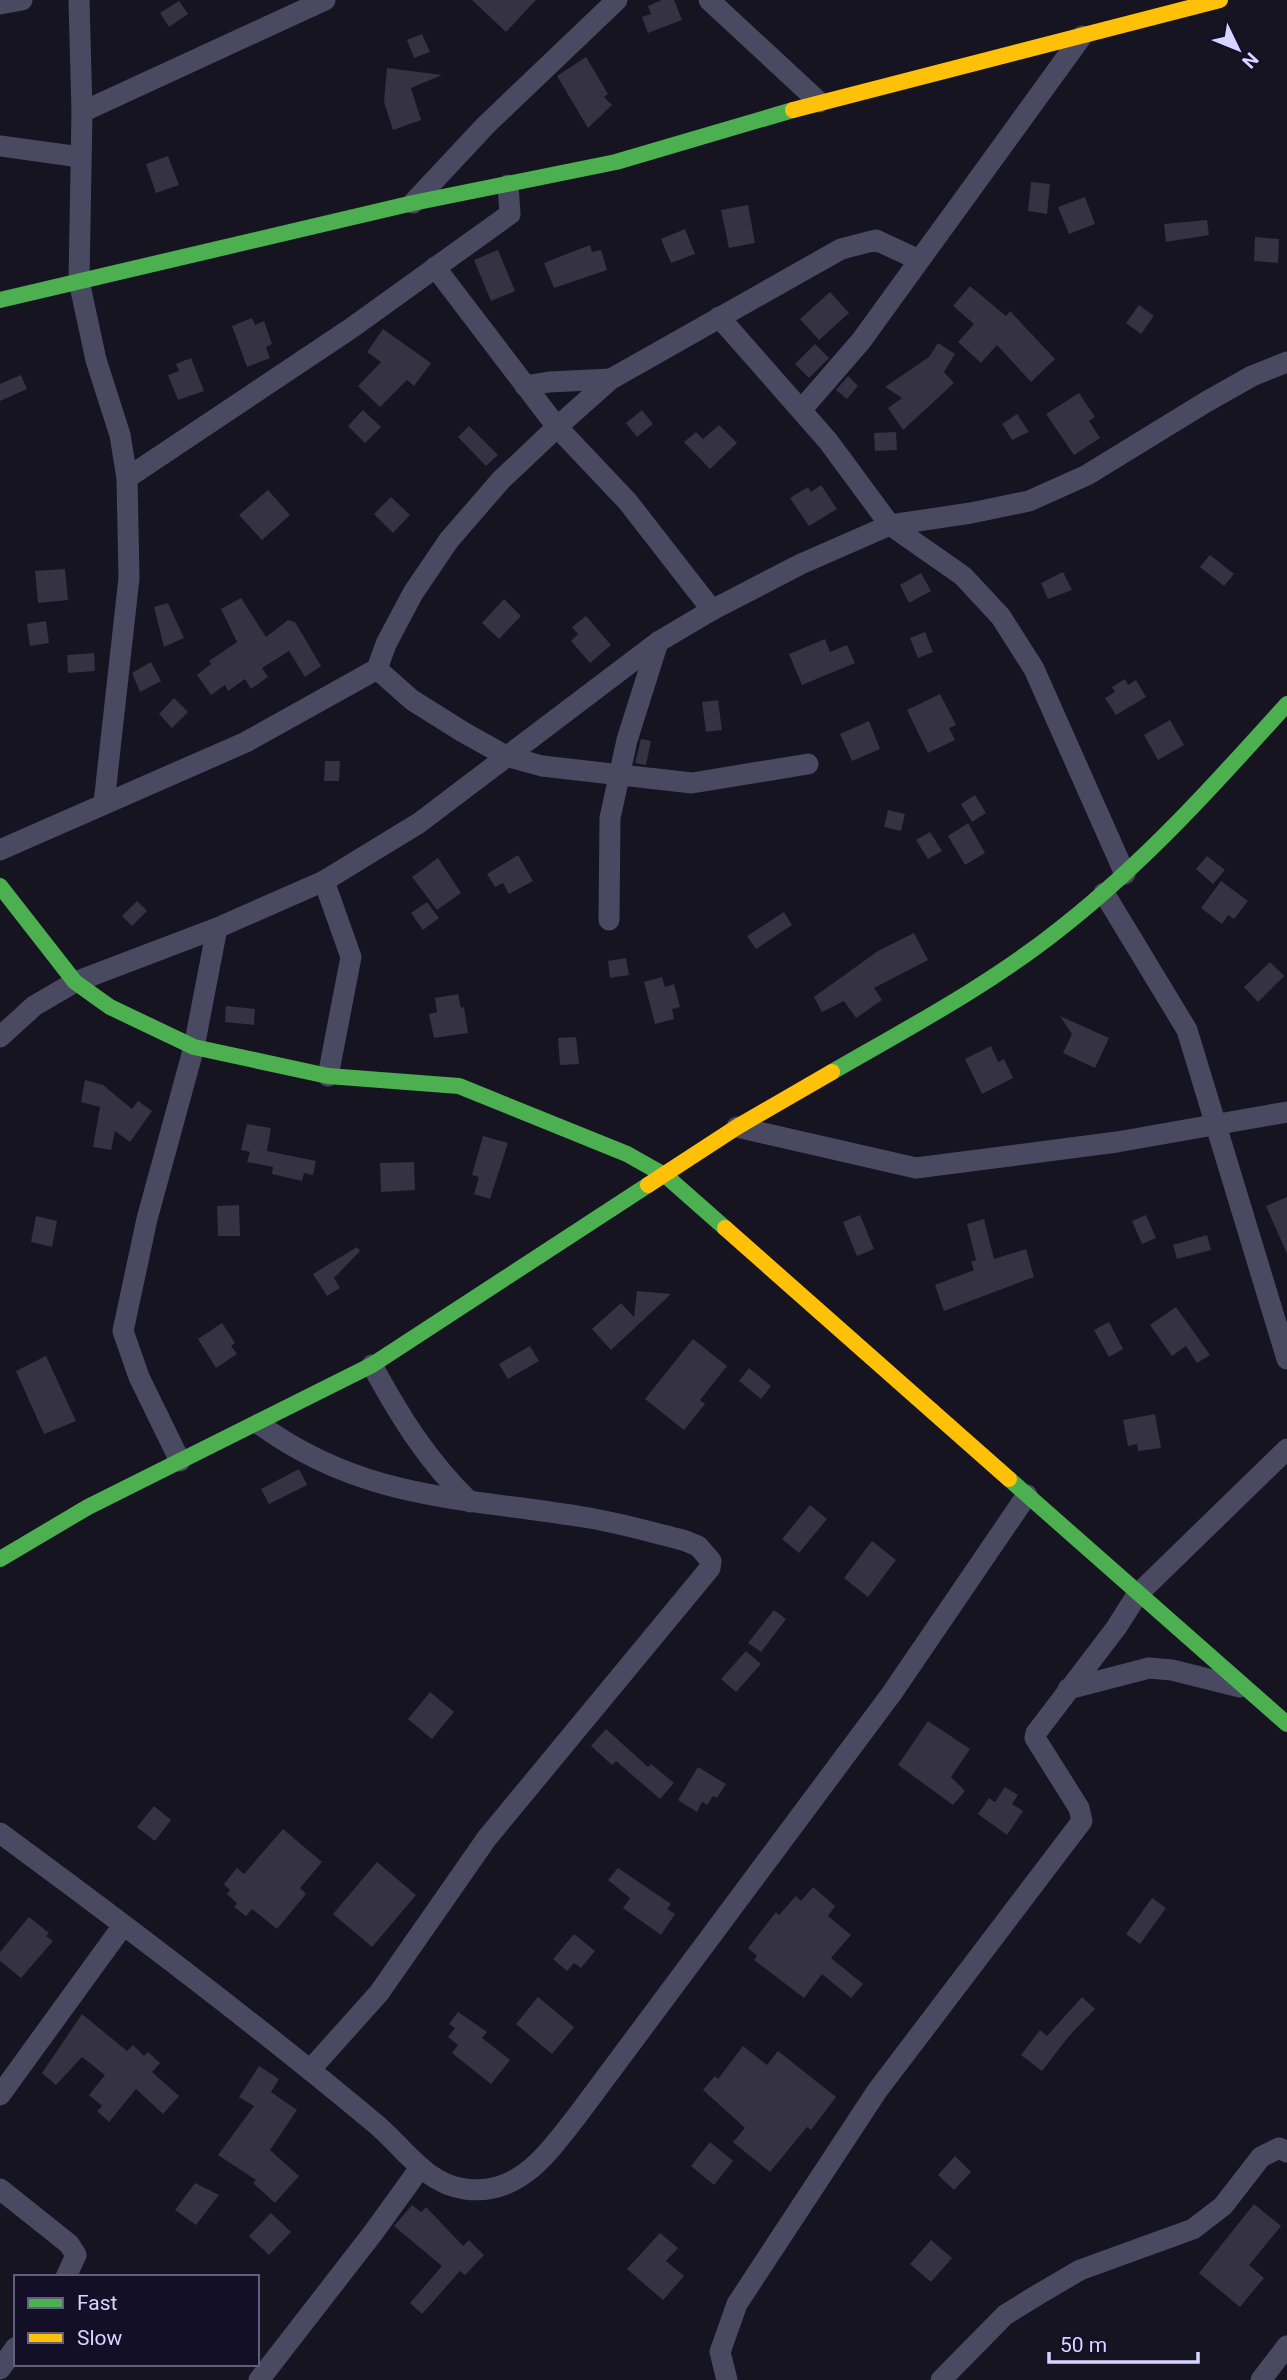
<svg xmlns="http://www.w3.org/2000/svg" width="1287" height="2380" viewBox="0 0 1287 2380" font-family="Roboto,sans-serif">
	<rect width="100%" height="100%" fill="#161421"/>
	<g fill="#343243">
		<path d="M472,0H536L506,32Z"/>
		<path d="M662,0H674L682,20L648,33L642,17L651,14L648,6Z"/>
		<path d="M179,1L188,14L169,27L160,13Z"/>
		<path d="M422,34L430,52L414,58L407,40Z"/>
		<path d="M586,57L608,94L604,97L612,105L588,128L557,76Z"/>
		<path d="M387,68L442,75L411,88L421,120L393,130L384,102Z"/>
		<path d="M168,156L179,185L156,193L146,164Z"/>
		<path d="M1031,182L1050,184L1047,214L1028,211Z"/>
		<path d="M1085,197L1095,224L1069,234L1058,207Z"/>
		<path d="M748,205L755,243L729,248L721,210Z"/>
		<path d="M1207,220L1209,235L1166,242L1164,224Z"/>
		<path d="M685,229L695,254L671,263L661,239Z"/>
		<path d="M1255,237L1279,239L1278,263L1254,261Z"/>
		<path d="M590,245L592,252L601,250L607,270L554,288L544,263Z"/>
		<path d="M498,250L515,291L491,301L474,260Z"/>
		<path d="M970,286L1006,316L1010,311L1055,359L1031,382L997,345L981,363L958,342L974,324L953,306Z"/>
		<path d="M830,292L849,313L819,340L800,319Z"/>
		<path d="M1139,305L1154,316L1141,334L1126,323Z"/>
		<path d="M252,318L255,325L264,321L272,344L266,347L270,358L247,367L232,326Z"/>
		<path d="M383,329L431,363L414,386L407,380L380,407L358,386L381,362L367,352Z"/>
		<path d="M938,343L955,354L944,372L954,383L903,430L888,408L902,398L885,387L929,357Z"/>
		<path d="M815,344L829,358L809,378L795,364Z"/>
		<path d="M191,358L204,391L178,400L168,375L179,371L176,364Z"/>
		<path d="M21,375L27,389L0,401V384Z"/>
		<path d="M848,376L858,386L847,399L836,390Z"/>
		<path d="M1079,393L1095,417L1089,421L1100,438L1074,455L1046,414Z"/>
		<path d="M363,410L381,427L365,443L348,426Z"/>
		<path d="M642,410L653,424L637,437L626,423Z"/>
		<path d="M1017,414L1029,432L1012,440L1002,424Z"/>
		<path d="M719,425L737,443L710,469L684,442L696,432L703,439Z"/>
		<path d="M469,426L498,455L486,466L458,437Z"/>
		<path d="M896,432L897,450L875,451L874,433Z"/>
		<path d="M821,485L837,509L809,526L790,498L808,487L811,492Z"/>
		<path d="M268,490L290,515L262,540L239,515Z"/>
		<path d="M391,497L410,515L393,533L374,514Z"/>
		<path d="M1210,555L1234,574L1224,586L1200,567Z"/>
		<path d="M65,569L68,600L38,603L35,571Z"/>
		<path d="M1063,572L1072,590L1048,599L1041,583Z"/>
		<path d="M921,573L931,591L909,603L900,585Z"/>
		<path d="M241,598L266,637L288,620L295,622L321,666L305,677L289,651L262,668L268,677L251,689L245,679L228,691L225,685L211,695L197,675L211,664L209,661L237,642L221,609Z"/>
		<path d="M504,599L521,616L499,639L482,623Z"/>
		<path d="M168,603L184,638L164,647L154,607Z"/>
		<path d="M586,616L611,645L590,663L571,641L578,634L572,627Z"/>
		<path d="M46,621L49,643L30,646L27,624Z"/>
		<path d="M925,632L933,652L918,658L910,638Z"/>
		<path d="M825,639L830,652L847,645L855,663L802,685L789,654Z"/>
		<path d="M94,653L95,671L68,673L67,655Z"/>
		<path d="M151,662L161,681L140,692L132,673Z"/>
		<path d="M1125,679L1128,685L1136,680L1146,697L1116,715L1105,698L1115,692L1112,687Z"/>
		<path d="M940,694L956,725L949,728L955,740L928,753L907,710Z"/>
		<path d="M174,698L188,712L172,728L159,714Z"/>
		<path d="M718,700L722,730L706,732L702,702Z"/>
		<path d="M1170,720L1184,745L1158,760L1144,735Z"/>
		<path d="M869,721L880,749L852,761L840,734Z"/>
		<path d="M641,739L651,741L646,765L635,763Z"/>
		<path d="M325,761H340L339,781H324Z"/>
		<path d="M975,795L986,813L972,822L961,804Z"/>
		<path d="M888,810L905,814L901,831L884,827Z"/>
		<path d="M968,823L985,853L965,865L948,836Z"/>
		<path d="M930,832L942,851L928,859L916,840Z"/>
		<path d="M518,855L533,881L509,894L503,883L495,887L487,874Z"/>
		<path d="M1207,856L1225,870L1213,884L1196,869Z"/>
		<path d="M438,858L461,893L437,910L412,877Z"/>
		<path d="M1221,881L1248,901L1234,919L1228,915L1222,924L1201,908Z"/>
		<path d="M137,901L147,911L132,926L122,916Z"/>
		<path d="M427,902L439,918L423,930L411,913Z"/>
		<path d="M784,912L792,925L756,949L747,936Z"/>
		<path d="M914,933L928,960L874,988L882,1000L856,1018L844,1001L822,1012L814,997L878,951Z"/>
		<path d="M626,958L629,975L610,978L608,961Z"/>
		<path d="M1270,962L1284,976L1258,1002L1244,987Z"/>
		<path d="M662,977L665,987L674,984L680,1007L672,1009L674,1019L655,1024L644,982Z"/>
		<path d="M458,994L461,1008L464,1007L468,1033L434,1038L429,1014L437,1012L435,998Z"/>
		<path d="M226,1006L255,1009L254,1025L225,1022Z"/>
		<path d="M1060,1016L1109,1038L1095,1068L1063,1053L1072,1034Z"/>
		<path d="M576,1037L579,1064L560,1065L558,1038Z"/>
		<path d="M991,1046L998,1062L1004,1059L1013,1078L982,1094L965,1059Z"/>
		<path d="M85,1080L103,1085L132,1109L138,1101L152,1111L130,1142L115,1131L111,1150L93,1147L100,1107L81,1102Z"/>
		<path d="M247,1124L271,1128L267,1151L316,1161L313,1175L304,1173L302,1181L272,1174L273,1167L247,1162L250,1152L241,1150Z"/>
		<path d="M483,1136L508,1143L490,1199L474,1194L479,1177L472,1175Z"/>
		<path d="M414,1162L415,1190L381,1192L380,1163Z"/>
		<path d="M1287,1197V1254L1266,1206Z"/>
		<path d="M239,1205L240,1236H218L217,1206Z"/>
		<path d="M860,1215L874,1249L857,1256L843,1222Z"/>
		<path d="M1146,1215L1156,1238L1142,1244L1132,1221Z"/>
		<path d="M36,1216L57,1221L52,1247L31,1242Z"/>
		<path d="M984,1219L994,1259L1026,1249L1034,1277L944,1311L935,1285L974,1270L971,1262L976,1260L967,1224Z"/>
		<path d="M1207,1235L1211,1250L1177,1259L1173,1245Z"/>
		<path d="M357,1247L360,1251L334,1278L340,1288L327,1296L313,1274Z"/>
		<path d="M637,1291L671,1294L611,1350L592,1329L621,1303L634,1317Z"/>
		<path d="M1176,1307L1210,1355L1197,1363L1186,1346L1172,1356L1150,1325Z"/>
		<path d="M1109,1322L1123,1349L1109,1357L1094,1330Z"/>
		<path d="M222,1323L235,1343L231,1346L237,1354L216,1368L198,1339Z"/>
		<path d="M693,1339L727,1366L700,1400L705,1404L684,1430L645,1399Z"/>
		<path d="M530,1346L539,1361L508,1379L499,1364Z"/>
		<path d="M46,1356L76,1421L44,1434L16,1371Z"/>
		<path d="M749,1368L771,1386L761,1399L739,1381Z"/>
		<path d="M1155,1414L1161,1448L1138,1451L1137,1444L1128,1446L1123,1420Z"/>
		<path d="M299,1469L307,1485L269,1504L261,1489Z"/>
		<path d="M810,1505L827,1519L799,1553L782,1539Z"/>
		<path d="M872,1541L896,1560L868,1597L844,1578Z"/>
		<path d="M774,1610L786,1619L761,1652L748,1643Z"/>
		<path d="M746,1651L761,1664L736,1692L721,1679Z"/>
		<path d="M430,1692L454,1712L432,1739L408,1719Z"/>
		<path d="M928,1721L970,1749L951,1777L965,1791L953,1805L898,1765Z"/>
		<path d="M606,1729L648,1767L651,1764L674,1783L660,1799L616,1761L612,1765L591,1746Z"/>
		<path d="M698,1767L726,1784L717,1798L713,1796L707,1805L702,1802L697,1812L678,1800Z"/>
		<path d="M1005,1787L1018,1795L1012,1804L1023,1811L1007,1835L978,1814L989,1798L995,1802Z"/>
		<path d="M154,1806L171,1820L155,1841L137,1827Z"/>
		<path d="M283,1829L322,1862L300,1888L306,1894L277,1929L252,1909L246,1916L234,1907L237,1903L227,1894L230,1890L224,1884L237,1868L244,1874Z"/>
		<path d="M377,1862L416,1895L372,1947L333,1914Z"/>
		<path d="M618,1868L671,1904L667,1909L675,1914L661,1935L623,1908L630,1898L608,1880Z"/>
		<path d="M813,1887L835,1906L828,1916L851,1935L831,1958L863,1984L851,1998L822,1974L804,1998L754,1960L757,1956L748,1948L776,1912L779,1915L796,1896L801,1901Z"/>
		<path d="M1152,1898L1166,1908L1140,1944L1126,1934Z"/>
		<path d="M29,1917L49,1933L46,1936L53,1941L21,1978L0,1961V1952Z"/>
		<path d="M574,1934L595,1951L581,1968L574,1963L567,1971L553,1959Z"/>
		<path d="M538,1997L574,2027L552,2054L516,2024Z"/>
		<path d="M1082,1997L1095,2009L1069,2036L1042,2071L1021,2055L1040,2030L1047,2036Z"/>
		<path d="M458,2012L487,2032L482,2038L510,2060L491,2084L452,2053L458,2045L448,2037L455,2028L449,2024Z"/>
		<path d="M82,2014L127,2051L133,2045L144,2056L148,2052L160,2063L152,2072L179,2096L163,2114L136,2089L109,2122L97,2111L102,2106L89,2095L105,2075L82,2057L56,2085L42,2073Z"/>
		<path d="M743,2046L767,2065L778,2051L836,2097L811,2130L807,2127L770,2172L733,2142L745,2128L703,2090L715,2076L718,2079Z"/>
		<path d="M259,2066L279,2079L271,2092L297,2110L270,2150L299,2176L275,2203L253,2183L256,2180L218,2155L254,2106L239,2097Z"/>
		<path d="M710,2142L733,2161L714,2185L691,2166Z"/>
		<path d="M955,2156L971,2172L954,2190L938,2175Z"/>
		<path d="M195,2183L219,2195L196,2225L175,2210Z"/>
		<path d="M1254,2204L1281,2226L1249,2265L1264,2278L1240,2307L1199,2273Z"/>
		<path d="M412,2205L421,2212L426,2207L463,2246L469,2240L484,2255L465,2275L460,2271L422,2314L410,2303L442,2266L394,2226Z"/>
		<path d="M271,2213L291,2232L269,2255L249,2236Z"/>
		<path d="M660,2233L678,2248L666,2261L684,2276L663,2300L627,2269Z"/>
		<path d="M931,2240L952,2258L931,2282L910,2264Z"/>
	</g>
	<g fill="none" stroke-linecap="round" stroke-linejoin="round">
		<g stroke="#4a4962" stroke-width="21">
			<path d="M79,0L82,112L79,281L96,360L120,435L127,478L129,578L104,803"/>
			<path d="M709,0L819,102"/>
			<path d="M0,4L22,0"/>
			<path d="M82,112L325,0"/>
			<path d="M0,146L80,157"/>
			<path d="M413,203L486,125L617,0"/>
			<path d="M435,267L557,427L628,502L712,610"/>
			<path d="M719,317L828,441L890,525L963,576L1001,617L1034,669L1125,874"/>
			<path d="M525,386L549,382L611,379"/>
			<path d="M802,409L861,341L1082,36"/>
			<path d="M127,478L350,329L510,214L508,185"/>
			<path d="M377,669L412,700L463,732L506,756L542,766L692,783L808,764"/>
			<path d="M0,850L246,742L377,669L386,644L413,593L449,540L501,480L557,427L611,379L841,249L876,240L919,260"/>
			<path d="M324,881L351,957L328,1076"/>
			<path d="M1104,893L1187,1030L1287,1359"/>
			<path d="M609,920L610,818L627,740L658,642"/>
			<path d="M0,1037L34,1006L75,982L217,928L324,881L419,823L658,642L712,610L801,564L890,525L971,513L1029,501L1087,475L1206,402L1252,376L1287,362"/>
			<path d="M737,1127L916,1168L1117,1142L1287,1112"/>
			<path d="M372,1365C399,1415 428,1462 470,1502"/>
			<path d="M259,1424C363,1500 462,1497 583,1517C617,1522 650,1532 683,1540L698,1546L711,1561L710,1568L487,1838L379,1993L310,2070"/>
			<path d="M180,1461L139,1377L123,1331L147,1219L194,1047L217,928"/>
			<path d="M1068,1689L1149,1668L1172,1670L1240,1687"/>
			<path d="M0,1833C128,1927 255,2023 377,2125C404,2148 426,2184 465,2189C519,2196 547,2154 577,2116L892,1693L1027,1495"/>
			<path d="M0,2095L122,1927"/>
			<path d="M0,2189L69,2244L76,2255L66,2277"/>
			<path d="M0,2369L16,2347"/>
			<path d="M259,2380L373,2233L420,2168"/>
			<path d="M727,2380L720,2352L737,2304L877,2091L1082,1821L1079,1808L1035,1738L1036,1733L1116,1628L1137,1595L1287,1449"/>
			<path d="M941,2380L1005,2315L1039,2294L1080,2270L1193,2229L1223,2206L1261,2157L1279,2148L1287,2152"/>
			<path d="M1261,2380L1287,2346"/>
		</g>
		<g stroke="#4caf50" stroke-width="16">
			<path d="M0,300L413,203L616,162L793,110"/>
			<path d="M0,886L75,982L110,1007L194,1047L328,1076L459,1086L627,1154L666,1176L725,1228"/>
			<path d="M832,1072C910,1027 991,984 1061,928C1145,862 1216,783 1287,704"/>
			<path d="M1009,1479L1287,1724"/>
			<path d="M0,1559L88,1507L372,1365L648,1185"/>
		</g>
		<g stroke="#ffc107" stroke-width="16">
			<path d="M793,110L1220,0"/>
			<path d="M648,1185L737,1127L832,1072"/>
			<path d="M725,1228L1009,1479"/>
		</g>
	</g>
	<rect x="14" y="2275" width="245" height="91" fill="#130f26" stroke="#625e7d" stroke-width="2"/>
	<rect x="28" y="2298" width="35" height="10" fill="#4caf50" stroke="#625e7d" stroke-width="2"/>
	<text x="77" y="2310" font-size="21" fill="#d9d4ff">Fast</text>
	<rect x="28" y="2333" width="35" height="10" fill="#ffc107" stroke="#625e7d" stroke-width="2"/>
	<text x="77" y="2345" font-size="21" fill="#d9d4ff">Slow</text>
	<g transform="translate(1238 49) rotate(133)" stroke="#130f26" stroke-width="5" paint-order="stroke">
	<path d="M0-5L12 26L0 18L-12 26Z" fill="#d9d4ff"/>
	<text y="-10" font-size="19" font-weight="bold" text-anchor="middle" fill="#d9d4ff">N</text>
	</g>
	<path d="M1049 2352v10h149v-10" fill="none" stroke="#d9d4ff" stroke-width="3.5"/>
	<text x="1060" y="2352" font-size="21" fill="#d9d4ff" stroke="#130f26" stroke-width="5" paint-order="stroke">50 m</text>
</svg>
